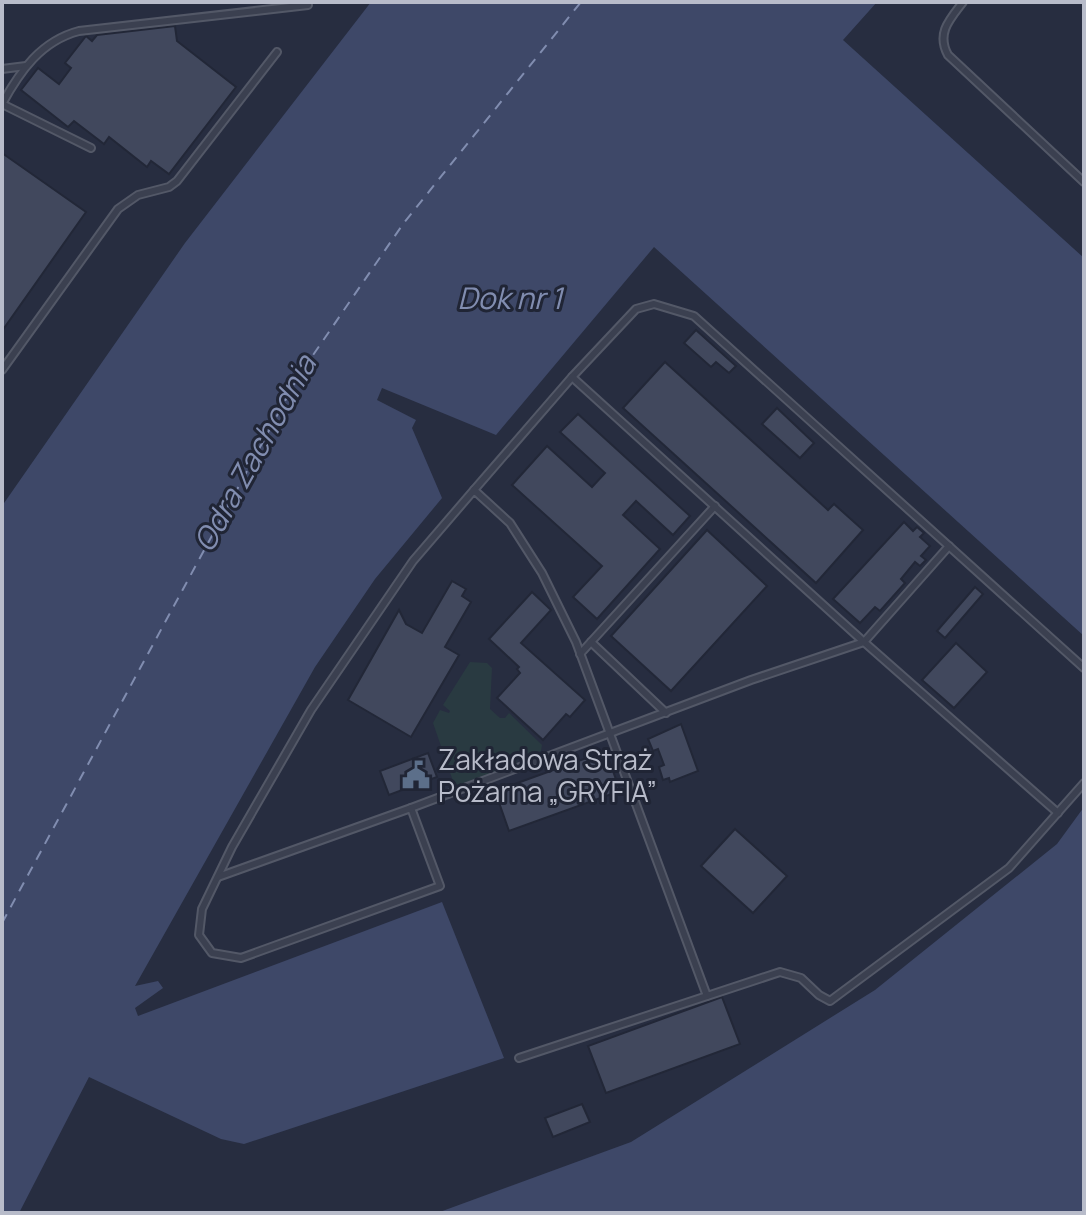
<svg xmlns="http://www.w3.org/2000/svg" width="1086" height="1215" viewBox="0 0 1086 1215" font-family="Manrope,sans-serif">
	<rect width="100%" height="100%" fill="#272d40"/>
	<path fill="#293a41" d="M470,662L487,663L492,668L490,709L500,718H505L509,713L542,745L541,751L517,759V764L458,785L454,784L433,723L440,710L449,713L450,711L443,705Z"/>
	<g fill="#3e4868">
		<path d="M371,2H877L843,40L1084,258V636L654,247L496,435L382,388L377,400L416,420L412,428L442,498L375,579L315,667L135,986L158,981L163,988L135,1008L138,1016L442,902L504,1058L244,1144L221,1139L89,1077L19,1213H2V506L185,243Z"/>
		<path d="M1084,807V1213H437L631,1142L875,990L1057,844Z"/>
	</g>
	<g fill="none" stroke-linecap="round" stroke-linejoin="round">
		<path stroke="#818db0" stroke-width="2" stroke-dasharray="10 8" stroke-linecap="butt" d="M2,923L298,377L403,224L581,2"/>
	</g>
	<g fill="#41485d" stroke="#222737" stroke-width="2">
		<path d="M175,26L177,41L236,87L169,174L151,161L147,167L109,137L104,144L74,121L68,127L21,90L38,68L59,84L71,68L65,63L86,36L92,41L97,35Z"/>
		<path d="M2,153L86,212L2,331Z"/>
		<path d="M696,330L736,366L729,373L716,362L711,367L684,343Z"/>
		<path d="M665,362L828,510L834,504L863,530L816,583L623,408Z"/>
		<path d="M777,408L814,443L800,458L762,424Z"/>
		<path d="M578,414L690,516L673,535L636,501L623,515L660,549L597,619L573,597L602,566L512,485L547,446L592,487L605,473L560,432Z"/>
		<path d="M904,522L913,531L917,527L924,533L920,537L930,546L921,556L926,560L920,566L915,562L901,579L905,583L880,611L875,607L860,623L833,599Z"/>
		<path d="M707,530L767,586L671,691L611,636Z"/>
		<path d="M452,581L466,589L462,596L471,602L445,647L459,655L411,737L348,700L399,610L406,624L422,633Z"/>
		<path d="M975,587L983,594L945,638L937,631Z"/>
		<path d="M532,592L551,610L521,643L585,700L570,717L566,714L543,740L497,698L520,673L517,669L519,667L489,639Z"/>
		<path d="M956,643L987,672L954,708L922,680Z"/>
		<path d="M681,724L698,771L670,782L669,778L663,780L659,767L664,765L658,749L653,751L648,739Z"/>
		<path d="M606,751L620,791L509,831L495,791Z"/>
		<path d="M428,753L437,777L389,795L380,771Z"/>
		<path d="M735,829L787,876L753,913L701,866Z"/>
		<path d="M722,997L740,1044L606,1093L588,1046Z"/>
		<path d="M582,1104L590,1122L553,1137L545,1118Z"/>
	</g>
	<g fill="none" stroke-linecap="round" stroke-linejoin="round">
		<defs>
			<g id="service">
				<path d="M963,2C950,19 936,33 948,55L1084,182"/>
				<path d="M2,69L26,66"/>
				<path d="M91,148L2,104C20,71 41,41 79,31L308,5"/>
				<path d="M2,370L118,209L138,195L169,187L177,181L277,52"/>
				<path d="M474,490L572,377L636,309L654,304L694,316L1084,668"/>
				<path d="M949,546L864,642L1058,813"/>
				<path d="M591,642L666,713"/>
				<path d="M580,654L715,506"/>
				<path d="M411,808L440,886L241,958L212,953L199,935L202,909L232,847L311,710L413,561L474,490L510,523L542,573L576,642L707,996"/>
				<path d="M218,877L411,808L751,680L864,642L572,377"/>
				<path d="M519,1058L780,972L801,978L819,995L830,1001L1009,868L1084,783"/>
			</g>
		</defs>
		<use href="#service" stroke="#535867" stroke-width="10"/>
		<use href="#service" stroke="#3b4050" stroke-width="6"/>
	</g>
	<defs>
		<symbol id="civic-bare" viewBox="-9 -9 18 18"><path d="M-.6-6.5H3V-4.5H.6V-3L4-1V1h2V6H-6V1h2V-1L-.6-3ZM-1.2 2.5V6h2.4V2.5Z" fill="#5c6f8a" stroke="#202535" stroke-width="2.5" paint-order="stroke"/></symbol>
	</defs>
	<g fill-rule="evenodd">
		<use href="#civic-bare" x="396" y="755" width="40" height="40"/>
	</g>
	<g text-anchor="middle" dominant-baseline="central" stroke-width="6" stroke-linejoin="round" paint-order="stroke">
		<g font-size="28" fill="#b8bcca" stroke="#202535" text-anchor="start">
			<text x="438" y="759">Zakładowa Straż<tspan x="438" dy="32">Pożarna „GRYFIA”</tspan></text>
		</g>
		<g font-size="30" font-style="italic" fill="#818db0" stroke="#202535">
			<text x="510" y="297">Dok nr 1</text>
			<text transform="translate(254 453) rotate(-61)">Odra Zachodnia</text>
		</g>
	</g>
	<rect width="1086" height="1215" fill="none" stroke="#b8bcca" stroke-width="8"/>
</svg>
